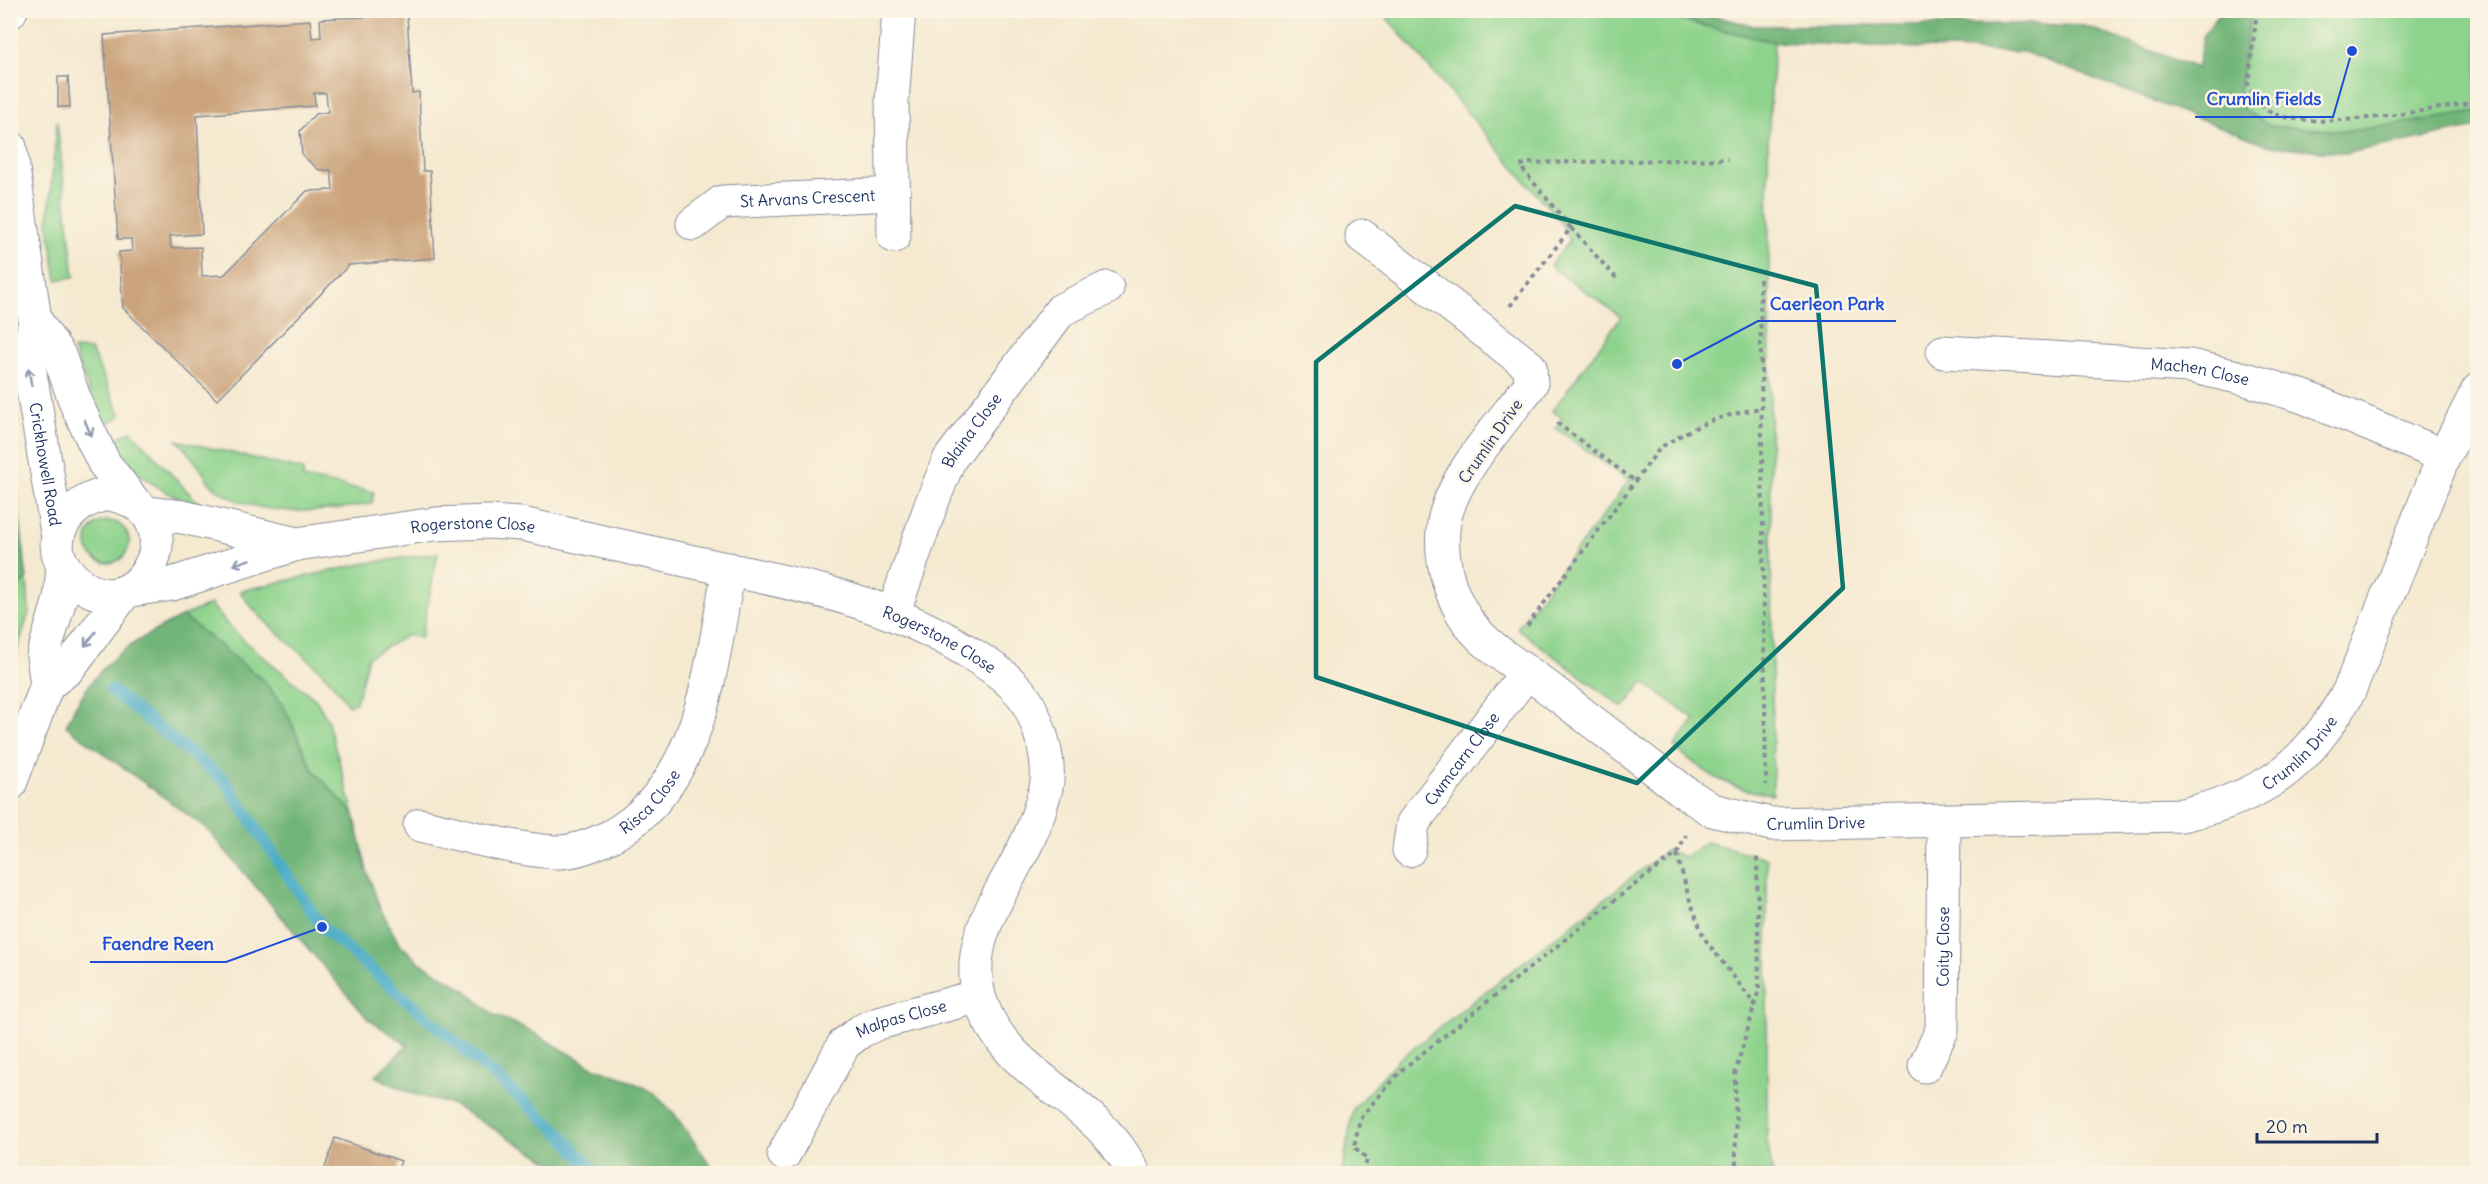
<svg xmlns="http://www.w3.org/2000/svg" width="2488" height="1184" viewBox="0 0 2488 1184" font-family="Delius,sans-serif">
	<rect width="100%" height="100%" fill="#fcf5e5"/>
	<filter id="ink" filterUnits="userSpaceOnUse"><feTurbulence type="fractalNoise" baseFrequency=".0167" numOctaves="2"/><feDisplacementMap in="SourceGraphic" scale="12" xChannelSelector="R" yChannelSelector="G"/><feConvolveMatrix kernelMatrix="1 2 1 2 8 2 1 2 1" color-interpolation-filters="sRGB"/></filter>
	<filter id="wash" filterUnits="userSpaceOnUse"><feTurbulence type="fractalNoise" baseFrequency=".008" numOctaves="4" result="noise"/><feDisplacementMap in="SourceGraphic" scale="24" xChannelSelector="R" yChannelSelector="G"/><feGaussianBlur stdDeviation="1.35" result="paint"/><feColorMatrix in="noise" values="0 0 0 0 0 0 0 0 0 0 0 0 0 0 0 0 0 1.4 0 .05"/><feComposite in="paint" operator="in"/></filter>
	<g filter="url(#wash)">
		<rect width="100%" height="100%" fill="#f5e9d0"/>
		<g fill="#8ed38d" stroke="#548176" stroke-width="1.5">
			<path d="M1399,10L1641,11L1774,42L1768,144L1773,794C1730,791 1706,774 1674,747L1695,719L1643,682L1623,708L1517,628L1629,481L1556,428L1562,418L1552,411L1621,317L1550,266L1570,240L1561,223L1387,18Z"/>
			<path d="M2233,11H2477V127L2347,153L2271,146L2214,123Z"/>
			<path d="M57,121L74,277L57,280L48,224Z"/>
			<path d="M73,349L91,350L121,416L102,426Z"/>
			<path d="M131,431L203,508C162,494 136,476 111,441Z"/>
			<path d="M177,440L303,470V478L374,492L372,503C325,513 250,520 211,484C206,479 203,471 198,465C191,456 184,448 177,440Z"/>
			<circle cx="108" cy="542" r="21"/>
			<path d="M438,553L421,638L408,635L368,657L356,703L348,705C321,659 268,635 240,591L362,564Z"/>
			<path d="M27,579L29,612L11,670L10,592Z"/>
			<path d="M211,604L226,623L250,646L316,700L327,719L354,814L313,770L285,709L265,682L183,616Z"/>
			<path d="M1706,842L1767,858V1141L1773,1173H1342L1353,1109L1398,1060L1667,850L1685,857Z"/>
		</g>
		<g fill="#72b578" stroke="#46726b" stroke-width="1.5">
			<path d="M1641,11H1693L1754,26L2035,24L2085,26L2197,68L2204,34L2219,15V11H2251L2239,91L2244,110L2271,126L2350,131L2477,112V127L2347,153L2271,146L2024,52L1774,42Z"/>
			<path d="M11,445L27,579L11,592H10Z"/>
			<path d="M183,616L265,682L285,709L313,770L354,814L367,871L380,908L398,942L419,962L462,987L494,1015L527,1029L593,1067L627,1079L652,1092L673,1112L716,1173H569L453,1105L410,1093L375,1076L408,1045L368,1019L206,828L66,726C94,663 125,646 183,616Z"/>
		</g>
		<g fill="none" stroke-linecap="round" stroke-linejoin="round">
			<path stroke="#47aac6" stroke-width="12" d="M111,690L224,780L322,927L556,1129L596,1174"/>
		</g>
		<g id="blocks">
			<g fill="#caa37c" fill-rule="evenodd">
				<path d="M407,15L412,93L419,92L423,171H430L435,258L349,265L217,400L123,308L119,252L132,251L131,239H118L104,35L310,20L312,38L321,37L320,19ZM314,93H326L328,112L315,114L300,131L302,155L319,170H331L333,190L307,191L224,275L202,276L201,247L171,248L170,236L202,234L197,115L315,106Z"/>
				<path d="M58,77H68L70,107H58Z"/>
				<path d="M335,1138L401,1161L396,1174H323Z"/>
			</g>
		</g>
	</g>
	<g filter="url(#ink)">
		<use href="#blocks" fill-opacity="0" stroke="#888c97" stroke-width="1.5"/>
		<g fill="none" stroke-linecap="round" stroke-linejoin="round">
			<defs>
				<g id="street">
					<path id="s1" d="M693,224L722,202L893,194"/>
					<path d="M894,236L892,101L899,10"/>
					<path id="s2" d="M1362,236L1530,367L1531,384C1502,423 1453,474 1444,522C1439,553 1447,588 1463,614C1480,644 1515,663 1542,683C1590,720 1638,757 1687,794L1712,810L1771,824L2182,815C2266,796 2307,766 2349,691L2444,456L2478,390"/>
					<path id="s3" d="M1943,352L2190,366L2246,379L2304,397L2444,456"/>
					<path d="M146,513L183,517L297,544"/>
					<path id="s4" d="M131,590L172,584L297,544L435,524L489,522L522,524C579,537 637,549 694,562C790,583 880,598 965,650C984,662 1003,673 1018,690C1030,702 1037,722 1042,739C1046,753 1049,773 1046,788C1041,806 1036,823 1028,840C1005,890 962,940 980,999C1002,1070 1079,1093 1120,1150C1125,1158 1131,1165 1134,1174"/>
					<path id="s5" d="M893,614L931,505L949,460L1061,310L1107,288"/>
					<path id="s6" d="M420,825C460,834 515,850 555,852C574,853 595,844 611,836C704,785 711,661 729,569"/>
					<path id="s7" d="M1409,850L1413,823L1527,672"/>
					<path id="s8" d="M1925,1066L1942,1030L1944,822"/>
					<path id="s9" d="M784,1154L844,1044L861,1031L878,1023L979,996"/>
				</g>
				<g id="secondary">
					<path d="M10,12L11,10"/>
					<path id="s10" d="M10,147L35,320L28,361L58,538"/>
					<path d="M35,320L59,355L77,406L104,463L134,502"/>
					<path d="M109,494C207,511 132,648 68,572C39,538 73,498 109,494Z"/>
					<path d="M47,685L68,669L125,592"/>
					<path d="M10,784L47,685L43,656L60,599L63,566"/>
				</g>
			</defs>
			<use href="#street" stroke="#888c97" stroke-width="35"/>
			<use href="#secondary" stroke="#888c97" stroke-width="35"/>
			<g stroke="#888c97" stroke-width="4" stroke-dasharray="4.5 4.5" stroke-linecap="butt">
				<path d="M2257,10L2248,85C2252,92 2257,103 2264,108C2299,137 2432,108 2478,102"/>
				<path d="M1571,228L1618,280"/>
				<path d="M1760,279L1766,785"/>
				<path d="M1510,306L1571,228L1520,166L1526,163L1728,159"/>
				<path d="M1557,423L1635,481"/>
				<path d="M1527,626L1660,448C1697,424 1719,416 1761,408"/>
				<path d="M1677,854L1689,898L1704,938L1756,1006"/>
				<path d="M1364,1174L1367,1158L1354,1147L1360,1118L1404,1068L1630,888L1677,854L1686,835"/>
				<path d="M1736,1174L1735,1074L1759,989L1757,857"/>
			</g>
			<use href="#street" stroke="#fff" stroke-width="33"/>
			<use href="#secondary" stroke="#fff" stroke-width="33"/>
		</g>
		<defs><path id="oneway-shaft" d="M-6 0H5M1.5-3L5.5 0L1.5 3" fill="none" stroke-width="1.6" stroke-linecap="round" stroke-linejoin="round" transform="scale(1.5)"/></defs>
		<g stroke="#8d97ae">
			<use href="#oneway-shaft" transform="translate(30 377) rotate(-99)"/>
			<use href="#oneway-shaft" transform="translate(88 428) rotate(66)"/>
			<use href="#oneway-shaft" transform="translate(242 562) rotate(162)"/>
			<use href="#oneway-shaft" transform="translate(90 639) rotate(128)"/>
		</g>
	</g>
	<path fill="none" stroke="#0f766e" stroke-width="4.5" stroke-linejoin="round" d="M1515,206L1816,286L1843,588L1637,783L1316,677V362Z"/>
	<g text-anchor="middle" dominant-baseline="central" stroke-width="5" stroke-linejoin="round" paint-order="stroke">
		<g font-size="16" fill="#1b2f5e" stroke="#fcf5e5">
			<text stroke="none"><textPath href="#s1" startOffset="122">St Arvans Crescent</textPath></text>
			<text stroke="none"><textPath href="#s3" startOffset="258">Machen Close</textPath></text>
			<text stroke="none"><textPath href="#s5" startOffset="201">Blaina Close</textPath></text>
			<text transform="translate(1490 441) rotate(-55)">Crumlin Drive</text>
			<text stroke="none"><textPath href="#s10" startOffset="321">Crickhowell Road</textPath></text>
			<text stroke="none"><textPath href="#s4" startOffset="350">Rogerstone Close</textPath></text>
			<text stroke="none"><textPath href="#s4" startOffset="834">Rogerstone Close</textPath></text>
			<text stroke="none"><textPath href="#s2" startOffset="1416">Crumlin Drive</textPath></text>
			<text stroke="none"><textPath href="#s7" startOffset="108">Cwmcarn Close</textPath></text>
			<text stroke="none"><textPath href="#s6" startOffset="249">Risca Close</textPath></text>
			<text stroke="none"><textPath href="#s2" startOffset="914">Crumlin Drive</textPath></text>
			<text stroke="none"><textPath href="#s8" startOffset="123">Coity Close</textPath></text>
			<text stroke="none"><textPath href="#s9" startOffset="189">Malpas Close</textPath></text>
		</g>
	</g>
	<path fill="none" stroke="#1d4ed8" stroke-width="2" d="M2352 51L2333 117H2195M1677 364L1758 321H1896M322 927L226 962H90"/>
	<g fill="#1d4ed8" stroke="#fcf5e5" stroke-width="2">
		<circle cx="2352" cy="51" r="6"/>
		<circle cx="1677" cy="364" r="6"/>
		<circle cx="322" cy="927" r="6"/>
	</g>
	<g font-size="18" text-anchor="middle" font-weight="bold" fill="#1d4ed8" stroke="#fcf5e5" stroke-width="5" stroke-linejoin="round" paint-order="stroke">
		<text x="2264" y="105">Crumlin Fields</text>
		<text x="1827" y="310">Caerleon Park</text>
		<text x="158" y="950">Faendre Reen</text>
	</g>
	<rect width="2488" height="1184" fill="none" stroke="#fcf5e5" stroke-width="36"/>
	<path d="M2257 1133v9h120v-9" fill="none" stroke="#1b2f5e" stroke-width="3"/>
	<text x="2266" y="1133" font-size="18" fill="#1b2f5e" stroke="#fcf5e5" stroke-width="4.5" paint-order="stroke">20 m</text>
</svg>
